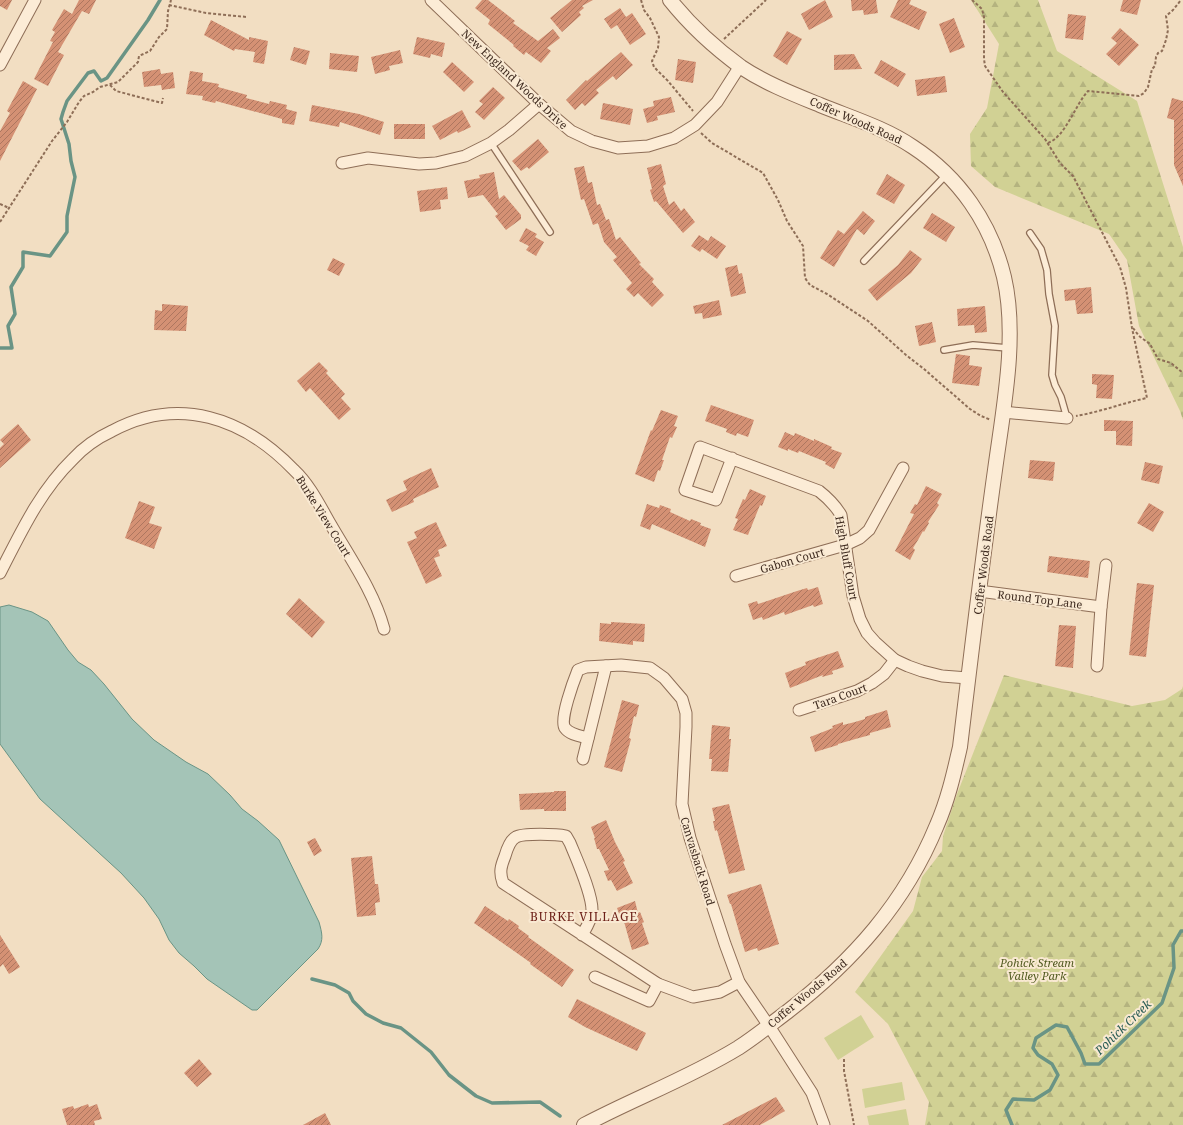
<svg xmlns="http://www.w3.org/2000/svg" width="1183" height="1125" viewBox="0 0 1183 1125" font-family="'Noto Serif',serif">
	<defs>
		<pattern id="forest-firs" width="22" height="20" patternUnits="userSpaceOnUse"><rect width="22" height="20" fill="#d1d194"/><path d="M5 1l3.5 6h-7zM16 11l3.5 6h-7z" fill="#b4b37f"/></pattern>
		<pattern id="building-hatch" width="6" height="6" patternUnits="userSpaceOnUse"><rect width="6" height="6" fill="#d49174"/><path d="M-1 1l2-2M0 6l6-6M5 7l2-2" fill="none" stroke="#ad765f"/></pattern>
	</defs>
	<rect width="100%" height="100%" fill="#f2dec2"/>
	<g fill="#d1d194">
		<path d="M861,1015L874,1037L838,1060L824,1038Z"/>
		<path d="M902,1082L905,1100L865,1108L862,1089Z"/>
		<path d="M906,1109L909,1125H869L867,1116Z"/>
	</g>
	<g fill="url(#forest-firs)">
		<path d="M971,0H1038L1057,51L1137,101L1183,247V420L1180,411L1139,326L1127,260L1109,234L995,187L971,166L970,134L987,108L999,44Z"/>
		<path d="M1004,675L1132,706L1165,700L1182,689L1183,686V1125H925L929,1102L888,1024L855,992L913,911L922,877L942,851L943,836L957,794Z"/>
	</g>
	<path fill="#a4c4b7" stroke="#6a9485" d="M9,605L32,612L48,621L68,650L78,662L91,670L104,684L132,719L154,740L186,762L208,774L230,795L242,809L258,821L279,840L319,922C322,933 324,940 318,949L257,1010H252L207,979L194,966L179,953L169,940L159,919L144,898L121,873L40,799L0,744V607Z"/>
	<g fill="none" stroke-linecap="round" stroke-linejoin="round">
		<g stroke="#6a9485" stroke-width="3.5">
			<path d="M0,348H12L8,326L15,314L11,287L23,267V252L50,256L67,232V216L75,177L71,161L69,144L61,119L63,112L67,101L88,73L94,71L101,81L107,78L148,20L160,0"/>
			<path d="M312,979L335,985L349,993L353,1001L366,1014L383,1023L401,1028L431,1052L449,1075L476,1096L492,1103L540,1102L560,1116"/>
			<path d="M1012,1125L1006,1110L1013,1099L1034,1100L1050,1090L1058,1075L1052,1064L1038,1055L1033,1048L1036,1038L1056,1025L1067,1027L1081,1053L1085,1064H1099L1162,1003L1174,968L1173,945L1181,931H1183"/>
		</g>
	</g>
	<g fill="url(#building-hatch)">
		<path d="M0,0H12L7,10L0,6Z"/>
		<path d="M79,0H96L89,14L82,11L58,52L64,55L48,86L34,79L53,42L50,41L55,32L52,30L64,9L72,14Z"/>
		<path d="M482,0H488L515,21L513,23L538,41L553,29L560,38L547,48L551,51L541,63L526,52L524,55L513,46L514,45L488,24L490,20L475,8Z"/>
		<path d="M572,0H593L582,6L584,8L579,12L581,15L562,32L550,18Z"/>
		<path d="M825,0L833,17L809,30L801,14Z"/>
		<path d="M851,0H876L878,13L864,15L863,10L852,11Z"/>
		<path d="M898,0H911L909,4L927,12L919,30L890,17Z"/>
		<path d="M1123,0H1141L1137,15L1120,11Z"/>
		<path d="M620,8L626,17L632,13L646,34L630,45L617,25L611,29L604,19Z"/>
		<path d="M1068,14L1086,16L1083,40L1065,38Z"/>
		<path d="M954,18L965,47L950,53L939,24Z"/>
		<path d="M211,20L249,40V37L268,41L264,64L253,62L255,52L235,49L234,51L204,35Z"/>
		<path d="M1120,28L1139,45L1119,66L1106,54L1117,43L1111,38Z"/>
		<path d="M787,31L802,39L787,65L773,56Z"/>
		<path d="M417,37L445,43L442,57L431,54L430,58L413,54Z"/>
		<path d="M294,47L310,51L306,65L290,60Z"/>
		<path d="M400,50L403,63L389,66L390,70L375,74L371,57Z"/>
		<path d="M621,52L633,65L616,80L613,76L596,90L599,93L585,106L582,103L575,110L566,100L586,80L587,81Z"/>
		<path d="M330,53L359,56L357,72L329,69Z"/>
		<path d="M854,54L862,69L834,70V55Z"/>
		<path d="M678,59L696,62L693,83L675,80Z"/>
		<path d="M881,60L906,74L898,87L874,73Z"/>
		<path d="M452,62L474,82L464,92L443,72Z"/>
		<path d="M160,69L161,74L173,72L175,88L162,90L161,85L144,87L142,72Z"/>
		<path d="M190,71L203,73L202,81L219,84L218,87L247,95L246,98L269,104L270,101L287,105L286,109L297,112L294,125L282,123V119L216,101L215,103L202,100L203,96L186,94Z"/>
		<path d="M945,76L947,92L917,96L915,80Z"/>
		<path d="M23,81L37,89L0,161V131L10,113L7,111Z"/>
		<path d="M493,87L505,98L484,120L475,112L483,104L479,101Z"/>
		<path d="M671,97L675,112L657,116L658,120L647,123L643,109L654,106L653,101Z"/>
		<path d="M1172,98L1183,101V186L1174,165V120L1167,118Z"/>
		<path d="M603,103L633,109L630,125L600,119Z"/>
		<path d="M312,105L359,114L384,122L380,135L340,122L339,127L309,121Z"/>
		<path d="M462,110L471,127L458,133L457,131L440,140L432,126Z"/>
		<rect x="394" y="124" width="31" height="15"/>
		<path d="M538,139L549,152L529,169L527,167L521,171L512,161Z"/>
		<path d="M661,164L666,184L663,186L669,205L674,201L681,211L684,208L695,222L683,233L656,201L654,202L650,190L652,189L647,168Z"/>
		<path d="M584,166L588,183L592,182L597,205L600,204L606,220L593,225L584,199L581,200L574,168Z"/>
		<path d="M494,172L499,199L504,195L521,215V219L506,230L495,216L498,214L483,195L468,198L464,181L480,178L479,175Z"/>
		<path d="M887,174L905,185L894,204L876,194Z"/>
		<path d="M447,187L448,199L440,200L441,209L420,212L417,191Z"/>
		<path d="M863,211L875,221L864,235L857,229L834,267L820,258L838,230L844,234Z"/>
		<path d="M932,213L955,227L946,242L923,228Z"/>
		<path d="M609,219L616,240L620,237L641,263L639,264L654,279L652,282L664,295L652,307L638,293L634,297L626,289L632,283L613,260L617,257L604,242L598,223Z"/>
		<path d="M526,228L537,234L535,237L544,242L536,256L526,250L529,246L519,241Z"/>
		<path d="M699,235L708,241L711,236L726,246L717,259L702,249L700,252L691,246Z"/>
		<path d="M910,250L922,259L911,273L877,301L868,290L898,265Z"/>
		<path d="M333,258L345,264L339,276L327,270Z"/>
		<path d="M737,265L739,274L742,273L746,293L731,297L725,268Z"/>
		<path d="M1091,287L1093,313L1077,314L1075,300L1065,301L1064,290Z"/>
		<path d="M719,300L722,315L703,319L702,313L695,314L693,306Z"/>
		<path d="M162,304L188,306L186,331L154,330L155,310L162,311Z"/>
		<path d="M985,306L987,332L975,333L974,325L958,326L957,309Z"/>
		<path d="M932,322L936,342L919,346L915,326Z"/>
		<path d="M956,354L970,356L969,365L982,367L979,386L952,383Z"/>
		<path d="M319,362L328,371L326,373L345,394L341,398L351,409L339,420L310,388L306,392L297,381Z"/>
		<path d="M1092,374L1114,375L1112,399L1096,398L1097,385L1092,384Z"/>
		<path d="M711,405L754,420L748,437L737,433L736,436L726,432L727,429L705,421Z"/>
		<path d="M661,410L678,416L674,426L677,427L672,438L670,437L662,460H664L660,471L658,470L654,482L635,474L651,430L652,431Z"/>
		<path d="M1104,420L1133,421L1132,446L1116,445V431H1104Z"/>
		<path d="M18,424L31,440L0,468V448L4,444L0,440Z"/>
		<path d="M785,432L794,436L795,433L814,441V439L832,447L831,449L842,453L834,469L825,464L826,462L799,451L798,453L788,449V451L778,447Z"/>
		<path d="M1030,460L1055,462L1053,481L1028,478Z"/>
		<path d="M1145,462L1163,466L1159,484L1141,480Z"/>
		<path d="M431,468L439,487L413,499L414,502L392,512L386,500L407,490L403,481Z"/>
		<path d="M926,486L942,494L937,503L939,505L928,522L929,523L924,532L923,531L918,540L913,548L915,550L910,560L895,551L914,514L910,513L915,504L917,505Z"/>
		<path d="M750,489L766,496L762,506L760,505L748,535L733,530L738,519L735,518L743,499L745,500Z"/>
		<path d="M139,501L155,507L149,523L162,527L154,549L125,538Z"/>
		<path d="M1149,503L1164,512L1153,532L1137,523Z"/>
		<path d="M647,504L659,508L660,505L671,509L670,512L690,521L691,519L701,523L700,525L711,529L705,547L652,524L650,530L640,526Z"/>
		<path d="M436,522L447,546L438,550L440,556L434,558L442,576L426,584L407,542L417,538L414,532Z"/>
		<path d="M1049,556L1090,561L1088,578L1047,572Z"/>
		<path d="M1137,583L1154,585L1146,657L1129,655Z"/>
		<path d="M818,587L823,604L814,607L813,605L785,615L784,612L763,620L762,617L753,620L748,604L757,601L758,604L797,591L807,588L808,590Z"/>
		<path d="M299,598L325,622L312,638L286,614Z"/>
		<path d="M611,622L645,624L644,642L633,641V645L599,641L600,623L611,624Z"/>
		<path d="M1059,625L1076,626L1073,668L1055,666Z"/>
		<path d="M838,651L844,667L832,671L833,674L822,677L823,675L790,688L785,673L806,665L805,662Z"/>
		<path d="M622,700L639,705L636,717L634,716L629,738L631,739L622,772L604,767Z"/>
		<path d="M887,710L891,727L870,733V735L859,738L838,744V745L815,752L810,737L833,728L832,726L843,722V725L855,722L865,719V717Z"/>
		<path d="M712,725L730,727L729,739H731L728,772L711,771L712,759H709Z"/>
		<path d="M554,791H566V811H544V809L520,810L519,794L554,792Z"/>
		<path d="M729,804L745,870L729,874L717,830L715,831L713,821H715L712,808Z"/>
		<path d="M606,820L615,842L625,861L623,862L633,883L617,891L611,880L608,881L604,871L609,870L599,849H597L594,838H595L591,827Z"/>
		<path d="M315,838L322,851L314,856L307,842Z"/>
		<path d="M372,856L375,884H378L380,902L375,903L376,915L357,917L351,858Z"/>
		<path d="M761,884L779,944L758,951L757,948L745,952L731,904H730L727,895Z"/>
		<path d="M635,901L638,913L640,912L644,922L642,923L649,944L632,950L623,918L621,919L617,908Z"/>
		<path d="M485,906L508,921L509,919L519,926L518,928L529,936L528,937L574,970L562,987L530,964L531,963L474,923Z"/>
		<path d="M0,935L20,967L9,974L3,964L0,967Z"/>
		<path d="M577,999L646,1033L637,1051L585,1027L568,1017Z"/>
		<path d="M199,1059L212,1074L197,1087L184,1073Z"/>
		<path d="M776,1097L785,1111L760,1125H722Z"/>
		<path d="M88,1104L89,1107L97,1104L102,1119L94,1121L95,1125H67L62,1109L73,1106L74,1109Z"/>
		<path d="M325,1113L331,1125H303Z"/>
	</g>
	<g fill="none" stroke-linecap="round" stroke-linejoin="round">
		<defs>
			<g id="service">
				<path d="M491,143L550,232"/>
				<path d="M1030,233L1041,249L1047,270L1049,294L1055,326L1052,375L1055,385L1061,397L1067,418"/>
				<path d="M864,261L947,174"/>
				<path d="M944,350L973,345L1008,348"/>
			</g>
			<g id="minor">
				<path d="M431,0L539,104L571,131L592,141L618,148L648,146L674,138L695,125L717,102L740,66"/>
				<path d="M0,65L35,0"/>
				<path d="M342,163L368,158L419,164L436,163L465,156L491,143L509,130L539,104"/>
				<path d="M1003,412L1067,418"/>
				<path d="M732,458L716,500L685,490L700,447L819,491C828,498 835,505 841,515L853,596L860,619L867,633L875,642L895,660L908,666L922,671L942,676L968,678"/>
				<path d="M0,573C21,532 40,491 73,459C84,447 97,438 112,431C179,395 244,418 294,470C310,485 320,506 331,525C350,558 374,592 384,629"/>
				<path d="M736,576L845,545L860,538L869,530L903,468"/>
				<path d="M979,591L1101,607"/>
				<path d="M1097,666L1101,607L1106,565"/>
				<path d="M799,710L857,691L872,683L884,674L895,660"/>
				<path d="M588,738C581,736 570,735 565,728C559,720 574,680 578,670L586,667L621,665L650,668L664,678L682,699L686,713V727L682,804L690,838L725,944L739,982L769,1026L812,1093L824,1125"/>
				<path d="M583,759L606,666"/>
				<path d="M582,935C586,928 591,921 592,912C593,895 577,860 570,843L566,836C557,834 523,833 516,837C510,840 507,849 505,856C501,866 499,872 503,883L658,984L693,997L720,992L739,982"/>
				<path d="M595,977L649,1001L658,984"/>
			</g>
			<path id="tertiary" d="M584,1125C635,1098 689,1078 738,1048C755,1037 771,1024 787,1012C853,961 905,903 937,825C948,800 954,773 960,747C971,655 982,562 995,470C1003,410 1018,337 1004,277C991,223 959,177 913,147C885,128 852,118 820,105C793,94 765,83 741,67C715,48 690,25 670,0"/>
		</defs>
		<use href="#service" stroke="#8e6e57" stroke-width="8"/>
		<use href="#minor" stroke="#8e6e57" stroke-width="13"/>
		<use href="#tertiary" stroke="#8e6e57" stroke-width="16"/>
		<g stroke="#8e6e57" stroke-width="2" stroke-dasharray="3 2" stroke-linecap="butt">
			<path d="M641,0L644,10L650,18L659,37L658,48L652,61L654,67L668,81L693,111"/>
			<path d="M972,0L982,9L984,17V59L985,66L1003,92L1045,139L1060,163L1073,176L1120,267L1126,288L1132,328L1147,398C1123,403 1100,412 1076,416"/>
			<path d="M169,5L206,13L247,17"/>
			<path d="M724,39L766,0"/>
			<path d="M110,85L116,91L162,103L163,98"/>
			<path d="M701,133L712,143L763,173L778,200L787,221L803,246L805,278L810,285L827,294L868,321L906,355L924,369L970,409L981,416L991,420"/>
			<path d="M1048,143C1066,136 1075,105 1088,91L1139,96L1144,93L1148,87L1152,69L1155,66L1156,57L1158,53L1162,51L1166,40L1168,30L1166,16L1173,10L1181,0"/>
			<path d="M0,204L9,208"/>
			<path d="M0,222L52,141L67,122L79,102L84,96L93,92L100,87L118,82L138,62L139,56L150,51L159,37L167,29L168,11L171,0"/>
			<path d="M1133,328L1139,336L1150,344L1158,359L1171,363L1183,373"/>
			<path d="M844,1059V1071L854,1125"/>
		</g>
		<use href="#service" stroke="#fcecd6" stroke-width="5.5"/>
		<use href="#minor" stroke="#fcecd6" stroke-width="11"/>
		<use href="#tertiary" stroke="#fcecd6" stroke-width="14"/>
	</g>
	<g text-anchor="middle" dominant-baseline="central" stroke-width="4" stroke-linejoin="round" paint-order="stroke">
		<g font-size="11" fill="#3c281d" stroke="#f9e9d2">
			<text transform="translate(515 79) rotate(43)">New England Woods Drive</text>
			<text transform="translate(856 120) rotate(24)">Coffer Woods Road</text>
			<text transform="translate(324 516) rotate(58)">Burke View Court</text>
			<text transform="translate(847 558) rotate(80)">High Bluff Court</text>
			<text transform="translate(792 560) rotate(-16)">Gabon Court</text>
			<text transform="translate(983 565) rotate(-83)">Coffer Woods Road</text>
			<text transform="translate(1040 599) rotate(7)">Round Top Lane</text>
			<text transform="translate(840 696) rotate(-20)">Tara Court</text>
			<text transform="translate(698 861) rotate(73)">Canvasback Road</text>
			<text transform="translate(807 993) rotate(-40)">Coffer Woods Road</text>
		</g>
		<g font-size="11" font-style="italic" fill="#525b21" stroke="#f9e9d2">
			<text x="1037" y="962">Pohick Stream<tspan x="1037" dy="13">Valley Park</tspan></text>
		</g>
		<g font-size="12" letter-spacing="1" fill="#6d2018" stroke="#f9e9d2">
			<text x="584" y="916">BURKE VILLAGE</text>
		</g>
		<g font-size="12" font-style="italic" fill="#2a5d55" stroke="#f9e9d2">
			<text transform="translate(1123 1027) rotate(-44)">Pohick Creek</text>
		</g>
	</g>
</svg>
